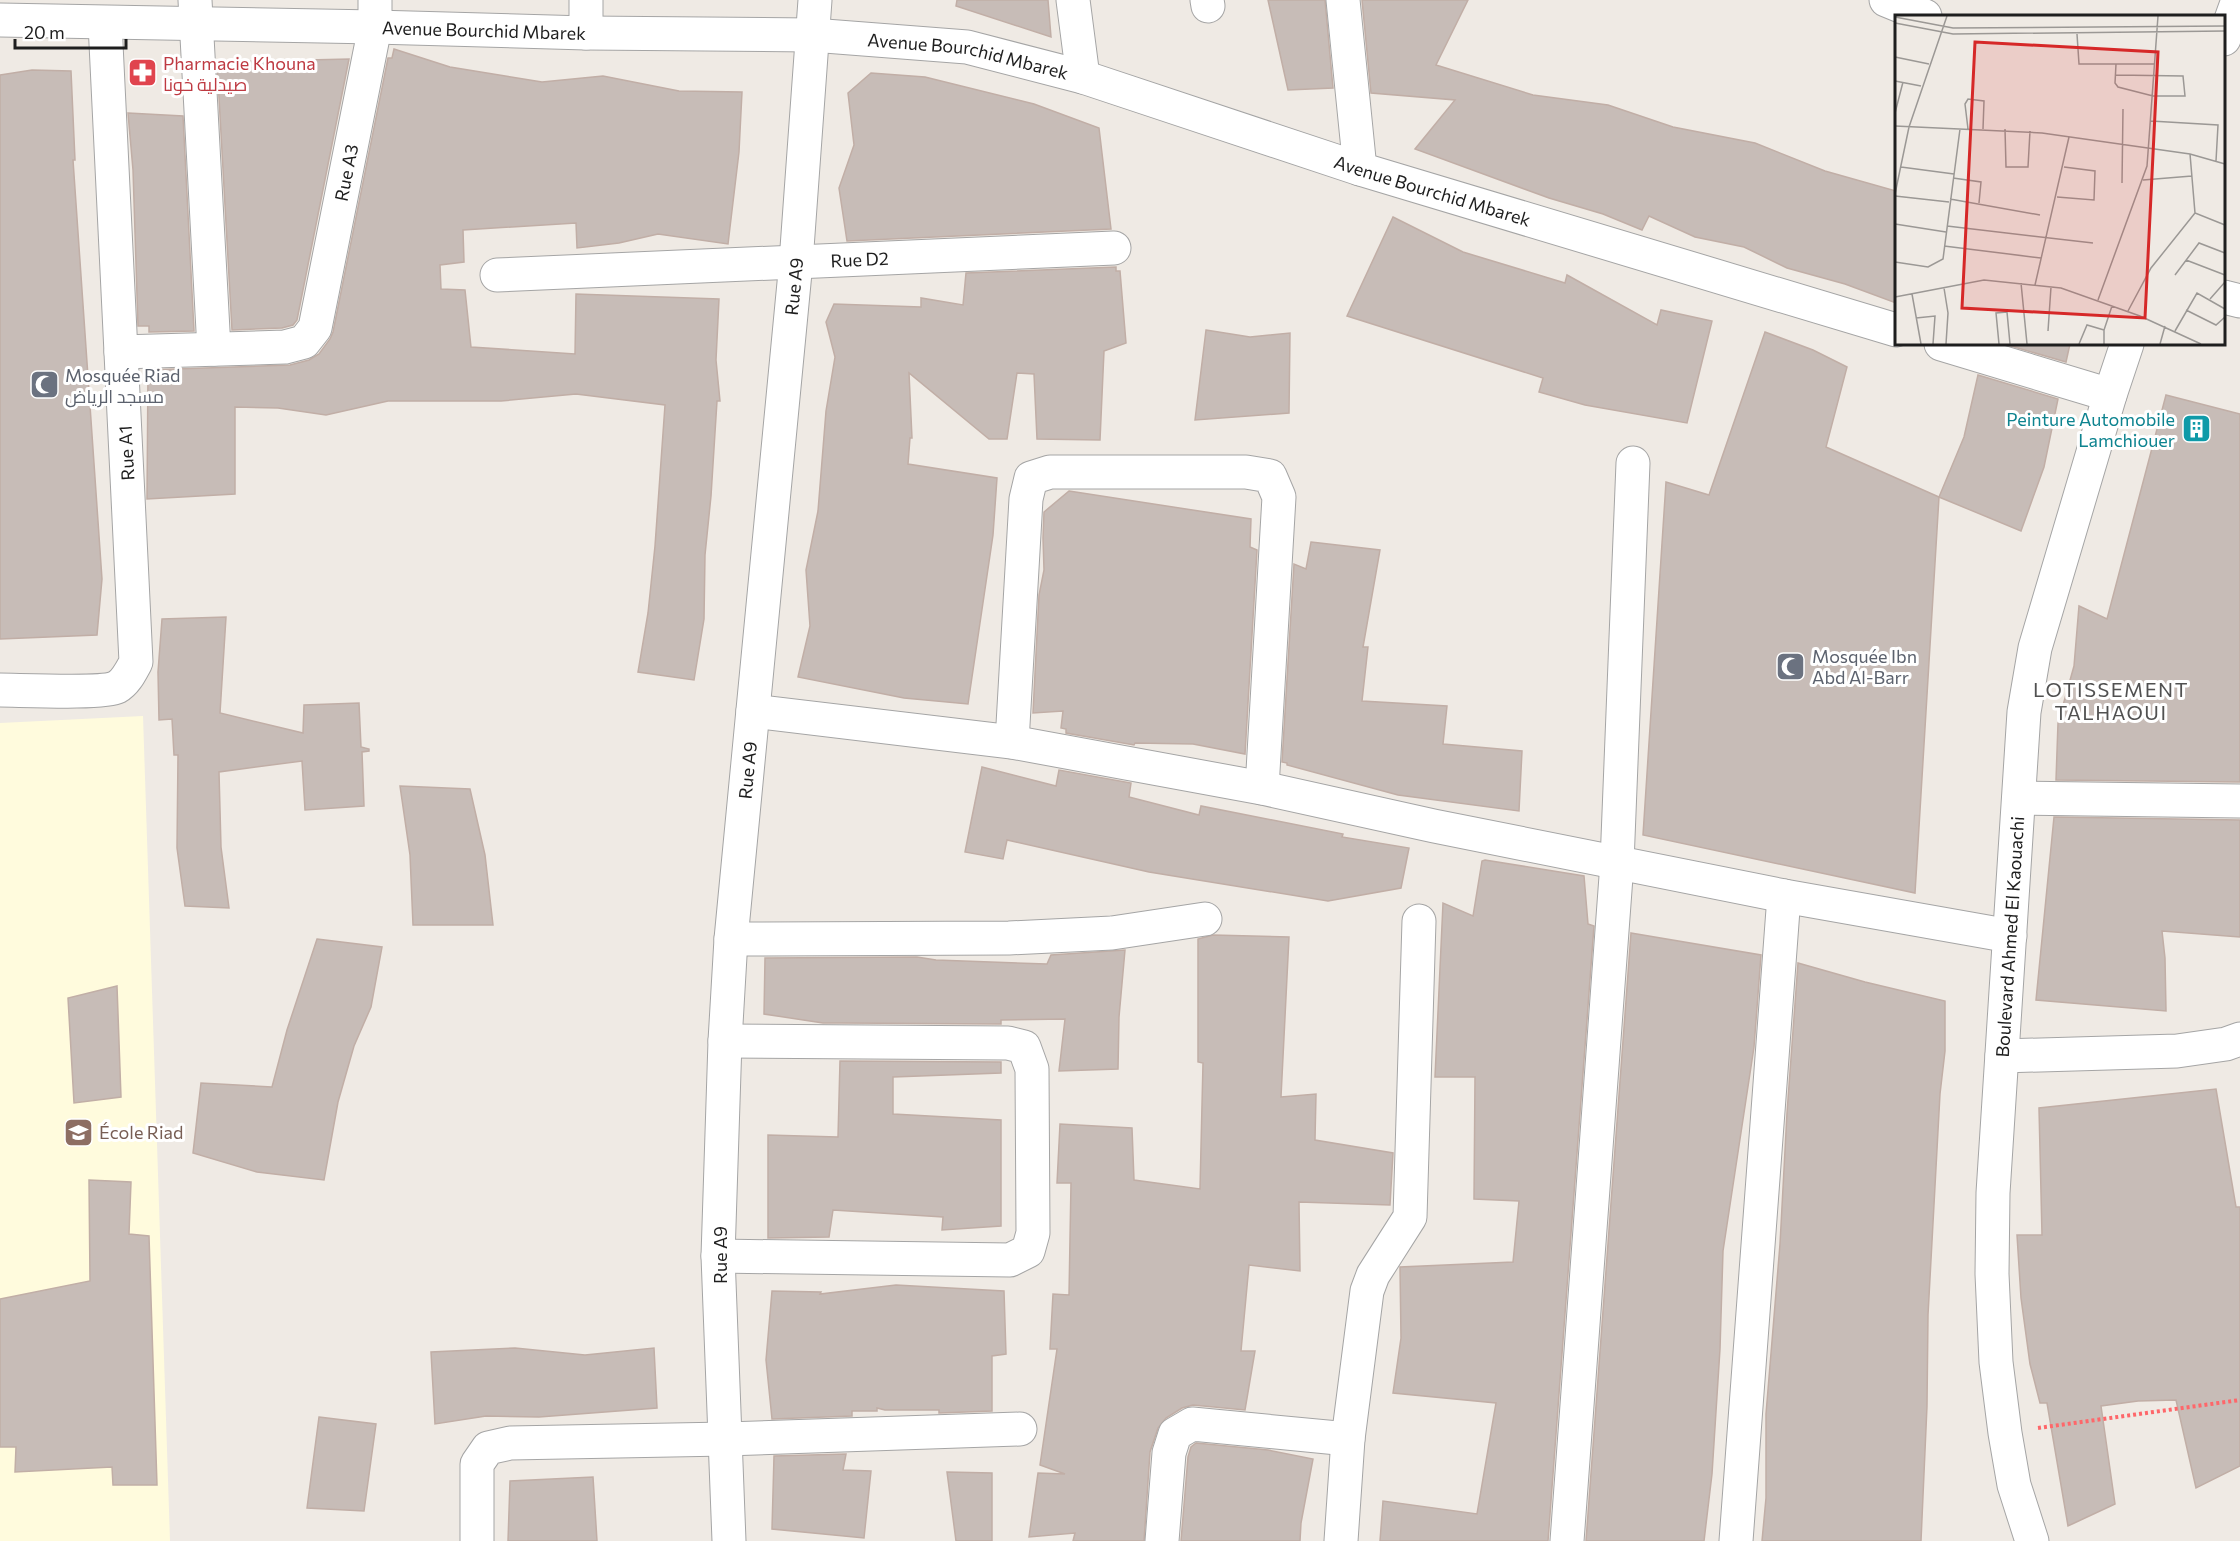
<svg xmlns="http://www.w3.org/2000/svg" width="2240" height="1541" viewBox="0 0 2240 1541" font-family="Commissioner,Cairo,sans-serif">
	<rect width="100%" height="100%" fill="#efeae4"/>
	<path fill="#fffbdd" d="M143,716L170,1541H0V723Z"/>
	<g fill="#c7bcb7" stroke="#c1aea6" stroke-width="1.5">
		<path d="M957,0H1048L1051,37L956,6Z"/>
		<path d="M1268,0H1325L1333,88L1288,90Z"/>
		<path d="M1362,0H1468L1436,65L1533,95L1608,105L1673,127L1755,143L1825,171L1896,191V303L1845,284L1787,268L1744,247L1695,237L1649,216L1642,230L1603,214L1549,198L1415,149L1455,100L1371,93Z"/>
		<path d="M394,49L450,67L542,82L603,76L679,91L742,92L739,152L728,244L658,234L619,243L577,248L576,223L463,230L464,262L440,265L441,289L465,290L471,347L575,354L576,294L719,299L716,360L720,401H717L711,496L705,555L704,619L694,680L638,672L648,613L655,546L665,405L576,394L501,401H388L326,415L278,408L235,407V494L147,499L148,370L290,365L309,360L319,354L330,339L333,332L388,58H392Z"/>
		<path d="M349,59L297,320L293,325L282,328L232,330L217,62Z"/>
		<path d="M32,70L71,71L75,160H73L102,579L97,635L0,639V75Z"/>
		<path d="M871,73L925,77L1034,104L1099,128L1111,229L847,241L839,188L854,145L848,93Z"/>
		<path d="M128,113L183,116L194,331L149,332V326H138L133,170Z"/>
		<path d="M1393,217L1463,252L1565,283L1567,275L1657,325L1661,310L1712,321L1687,423L1585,405L1539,392L1543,378L1347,316Z"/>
		<path d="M1116,267V271H1120L1126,343L1104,351L1100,440L1037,439L1034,374L1017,373L1007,439H989L909,373L912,438H910L908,464L997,478L993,535L968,704L904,698L798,677L810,626L806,570L818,511L826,411L835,357L826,322L834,304L921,307V298L963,305L966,273Z"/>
		<path d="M1206,330L1250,337L1290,333L1289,413L1195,420Z"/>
		<path d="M1765,332L1813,350L1847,367L1826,447L1939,497L1915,893L1643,835L1666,482L1709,495Z"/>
		<path d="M2004,344H2070L2066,362Z"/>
		<path d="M1978,375L2058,399L2044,467L2021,531L1939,497L1964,437Z"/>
		<path d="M2166,395L2240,414V782L2056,780L2058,723L2074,666L2079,606L2107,619Z"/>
		<path d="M1069,491L1251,519L1250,547L1257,550L1245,754L1193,744L1135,743L1134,745L1066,733V729L1061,728L1063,711L1033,713L1039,595L1044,570L1043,538L1044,512Z"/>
		<path d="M1311,542L1380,550L1363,647H1368L1362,701L1447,706L1443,744L1522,751L1519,811L1398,795L1287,765V763L1282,762L1294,564L1306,569Z"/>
		<path d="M226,617L220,713L303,733L304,705L359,703L361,747L369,749V751L362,752L364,806L305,810L302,761L219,772L221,847L229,908L185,906L177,848L178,755H174L172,719L159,720L158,672L162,619Z"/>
		<path d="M982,767L1056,786L1059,770L1131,783L1129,797L1199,815L1201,806L1343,834L1342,837L1409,848L1401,888L1328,901L1149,872L1007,840L1003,859L965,852Z"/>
		<path d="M400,786L470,789L485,855L493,925H413L410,855Z"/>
		<path d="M2054,817L2240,820V937L2162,931L2165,958L2166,1011L2036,1000Z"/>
		<path d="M1485,860L1584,876L1588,924L1594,926L1548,1541H1380L1383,1501L1477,1514L1496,1403L1393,1393L1401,1338L1400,1267L1513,1262L1519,1201L1474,1199L1475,1077H1435L1443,903L1473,916L1482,861Z"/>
		<path d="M1631,933L1761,955L1754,1047L1723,1251L1720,1349L1712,1474L1704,1541H1586Z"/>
		<path d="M1213,935L1289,937L1281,1097L1316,1094L1315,1140L1393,1153L1390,1205L1299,1202L1300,1271L1249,1265L1241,1351H1255L1245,1410L1193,1405L1182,1408L1166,1418L1158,1428L1150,1452L1144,1541H1073L1075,1533L1029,1537L1038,1473L1065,1474L1040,1465L1057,1349H1050L1053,1294L1069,1295L1071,1183H1057L1060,1124L1132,1128L1134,1180L1200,1189L1203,1063L1198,1062V939Z"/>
		<path d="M317,939L382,947L371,1007L354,1046L338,1102L324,1180L257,1172L193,1153L201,1083L272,1087L287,1030Z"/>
		<path d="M1125,950L1119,1017L1118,1069L1059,1071L1065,1019L1001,1020V1024L841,1023H823L764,1014L765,958L917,957L936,960L1047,964L1051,955Z"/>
		<path d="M1798,963L1865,982L1945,1001V1051L1940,1094L1928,1315L1927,1406L1921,1541H1762L1766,1498V1414L1780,1244L1787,1113Z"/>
		<path d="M117,986L121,1097L74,1103L68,998Z"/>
		<path d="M840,1061L1001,1062V1073L893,1077V1114L1001,1120V1226L942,1230L943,1217L833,1210L829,1237L768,1238V1135L838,1137Z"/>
		<path d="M2216,1089L2236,1207H2240V1466L2196,1488L2176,1400L2138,1401L2101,1406L2115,1504L2068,1526L2047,1403H2040L2030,1364L2021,1298L2017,1235H2042L2039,1108Z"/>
		<path d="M89,1180L131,1182L129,1234L149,1236L157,1485H113L112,1467L15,1472L16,1447H0V1299L90,1281Z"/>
		<path d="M896,1285L1004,1291L1006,1354L992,1356V1411L939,1413V1410H885L877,1408V1411H852V1416L772,1419L766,1360L772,1291L821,1292L820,1294Z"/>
		<path d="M515,1348L585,1355L654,1348L657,1408L539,1417L486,1416L435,1424L431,1352Z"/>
		<path d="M319,1417L376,1424L364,1511L307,1508Z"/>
		<path d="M1196,1443L1268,1450L1313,1459L1301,1523L1300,1541H1181L1188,1457L1191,1447Z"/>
		<path d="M846,1454L843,1470L871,1471L864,1538L772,1529L774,1456Z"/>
		<path d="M947,1472L992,1473V1541H956Z"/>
		<path d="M593,1477L597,1541H508L510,1481Z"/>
	</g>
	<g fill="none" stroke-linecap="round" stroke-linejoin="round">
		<defs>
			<g id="minor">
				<path d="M195,0L214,349"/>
				<path d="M586,0V33"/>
				<path d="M1073,0L1083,77"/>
				<path d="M1207,0L1208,6"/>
				<path d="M1343,0L1360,169"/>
				<path d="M1886,0L1925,16"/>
				<path id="s1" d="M0,20L375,27L586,33L812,35L967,47L1083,77L1360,169L1896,330"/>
				<path d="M2224,39L2238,0"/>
				<path id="s2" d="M497,275L1114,248"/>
				<path d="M2224,297L2240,301"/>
				<path d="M1941,344L2110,395"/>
				<path id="s3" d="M121,352L285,347L304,342L315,328L375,27V0"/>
				<path d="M0,690C20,690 104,694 117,687C126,682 131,671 136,662L105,23"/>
				<path d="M753,711L1012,742L1262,788L1434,826L1784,896L2010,936"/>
				<path d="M1012,742L1026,499L1031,478L1050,472H1246L1270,476L1279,497L1262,788"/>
				<path d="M2019,798L2240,801"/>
				<path d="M731,939L1009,938L1112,933L1205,919"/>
				<path d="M2002,1056L2177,1051L2226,1044L2240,1039"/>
				<path d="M718,1256L1010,1260L1028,1251L1033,1233L1032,1069L1024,1047L1008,1043L725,1041"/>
				<path d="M477,1541V1464L488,1448L510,1443L726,1439L1020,1429"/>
				<path id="s4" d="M729,1541L718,1256L725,1041L731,939L796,262L815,0"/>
				<path d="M1162,1541L1169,1453L1175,1434L1192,1424L1348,1439"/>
				<path d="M1341,1541L1348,1439L1367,1291L1373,1275L1410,1217L1419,921"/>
				<path d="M1567,1541L1617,863L1633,463"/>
				<path d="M1736,1541L1784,896"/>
				<path id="s5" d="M2032,1541L2014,1485L2005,1433L1996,1362L1992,1274L1993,1193L2024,712L2035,648L2110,395L2127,344"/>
			</g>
		</defs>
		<use href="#minor" stroke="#a5a5a5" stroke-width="35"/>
		<path stroke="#fe676a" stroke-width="4" stroke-dasharray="3 3" stroke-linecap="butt" d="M2038,1428L2240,1400"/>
		<use href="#minor" stroke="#fff" stroke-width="33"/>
	</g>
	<defs>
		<symbol id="pharmacy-square" viewBox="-11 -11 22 22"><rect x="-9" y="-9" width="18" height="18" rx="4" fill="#e0444e" stroke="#fff"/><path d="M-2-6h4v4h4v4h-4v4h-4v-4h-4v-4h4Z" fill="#fff"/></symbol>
		<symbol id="mosque-square" viewBox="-11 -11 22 22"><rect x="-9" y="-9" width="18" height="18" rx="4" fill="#6b7280" stroke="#fff"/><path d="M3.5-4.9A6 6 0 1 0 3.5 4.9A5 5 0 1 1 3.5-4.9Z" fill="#fff"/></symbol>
		<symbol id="building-square" viewBox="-11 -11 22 22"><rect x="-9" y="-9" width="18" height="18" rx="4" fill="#0f9aa8" stroke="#fff"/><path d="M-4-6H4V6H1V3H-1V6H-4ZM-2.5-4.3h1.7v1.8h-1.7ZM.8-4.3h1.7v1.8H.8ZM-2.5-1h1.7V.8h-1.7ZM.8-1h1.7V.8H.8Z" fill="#fff"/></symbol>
		<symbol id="school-square" viewBox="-11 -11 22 22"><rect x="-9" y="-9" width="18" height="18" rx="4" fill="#8d6e63" stroke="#fff"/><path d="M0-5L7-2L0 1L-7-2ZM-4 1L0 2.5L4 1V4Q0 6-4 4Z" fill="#fff"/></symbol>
	</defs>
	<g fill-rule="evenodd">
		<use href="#pharmacy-square" x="126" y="56" width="33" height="33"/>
		<use href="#mosque-square" x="28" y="368" width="33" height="33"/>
		<use href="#building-square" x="2180" y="412" width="33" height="33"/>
		<use href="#mosque-square" x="1774" y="650" width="33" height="33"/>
		<use href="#school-square" x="62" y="1116" width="33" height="33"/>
	</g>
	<g text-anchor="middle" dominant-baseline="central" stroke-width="6" stroke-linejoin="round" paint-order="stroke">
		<g font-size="18" fill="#1e1e1e" stroke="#fff">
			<text stroke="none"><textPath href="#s1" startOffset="484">Avenue Bourchid Mbarek</textPath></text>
			<text stroke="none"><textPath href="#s1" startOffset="970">Avenue Bourchid Mbarek</textPath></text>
			<text stroke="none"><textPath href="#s3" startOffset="360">Rue A3</textPath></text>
			<text stroke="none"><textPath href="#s1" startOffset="1455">Avenue Bourchid Mbarek</textPath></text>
			<text stroke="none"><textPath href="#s2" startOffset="363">Rue D2</textPath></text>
			<text stroke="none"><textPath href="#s4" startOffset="1258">Rue A9</textPath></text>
			<text transform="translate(126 453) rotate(-93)">Rue A1</text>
			<text stroke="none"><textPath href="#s4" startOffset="772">Rue A9</textPath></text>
			<text stroke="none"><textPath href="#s5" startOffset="609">Boulevard Ahmed El Kaouachi</textPath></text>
			<text transform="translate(720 1255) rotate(-90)">Rue A9</text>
		</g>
		<g font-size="18" fill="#be3a42" stroke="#fff" text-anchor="start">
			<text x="163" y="63">Pharmacie Khouna<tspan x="163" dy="21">صيدلية خونا</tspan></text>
		</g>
		<g font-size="18" fill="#5b616d" stroke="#fff" text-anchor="start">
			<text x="65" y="375">Mosquée Riad<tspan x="65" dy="21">مسجد الرياض</tspan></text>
			<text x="1812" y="656">Mosquée Ibn<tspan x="1812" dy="21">Abd Al-Barr</tspan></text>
		</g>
		<g font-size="18" fill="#0d838f" stroke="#fff" text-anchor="end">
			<text x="2175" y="419">Peinture Automobile<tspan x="2175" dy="21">Lamchiouer</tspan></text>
		</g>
		<g font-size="18" fill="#785e54" stroke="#fff" text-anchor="start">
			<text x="99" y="1132">École Riad</text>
		</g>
		<g font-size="20" letter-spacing="1.5" fill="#515151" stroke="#fff">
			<text x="2111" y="689">LOTISSEMENT<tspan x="2111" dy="23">TALHAOUI</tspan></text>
		</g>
	</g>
	<g transform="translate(1895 15)">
		<rect width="330" height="330" fill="#efeae4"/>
		<path fill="none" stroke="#9b9895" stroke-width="1.5" d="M0,2L58,13L330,11M0,8L58,19L330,16M182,19L184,49H260M0,42L34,49M221,60L288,61L290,81H258L223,72L220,68L221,49M0,66L26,71M0,98L8,67M256,106L323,110L321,146M0,111L147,118L295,139L330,149M73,114L70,89L73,84L89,86L88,114M110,114L111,152H133L135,116M295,139L300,198L330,210M6,152L59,159M58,163L86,167L84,188M248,165L297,161M227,168L228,94M0,179L14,112L52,1M0,181L54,187M162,182L199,185L200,156L169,152M55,184L145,200M0,209L51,217M52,211L198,228M49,231L146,243M291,245L330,260M0,247L33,252L48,244L65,114M280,260L304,228L330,238M126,268L132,329M140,270L174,122M49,273L53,298L51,329M17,279L26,329M0,282L89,265L166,273L245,301L306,329M315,284L330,267M203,285L252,151L263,1M291,295L321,310L330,302M233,296L256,253L300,198M21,303L40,301L38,329M153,316L156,272M280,316L302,278L330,294M104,329L101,298L112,297L115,329M184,329L192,310L209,315M209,329V315L217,291M265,329L270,311"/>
		<path fill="#d62828" fill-opacity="0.15" stroke="#d62828" stroke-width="3" d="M80,27L263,37L250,303L67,293Z"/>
		<rect width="330" height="330" fill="none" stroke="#1e1e1e" stroke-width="3"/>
	</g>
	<path d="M15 39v9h111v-9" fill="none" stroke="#1e1e1e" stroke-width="3"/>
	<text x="24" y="39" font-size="18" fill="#1e1e1e" stroke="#ffffff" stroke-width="4.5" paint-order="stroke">20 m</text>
</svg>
